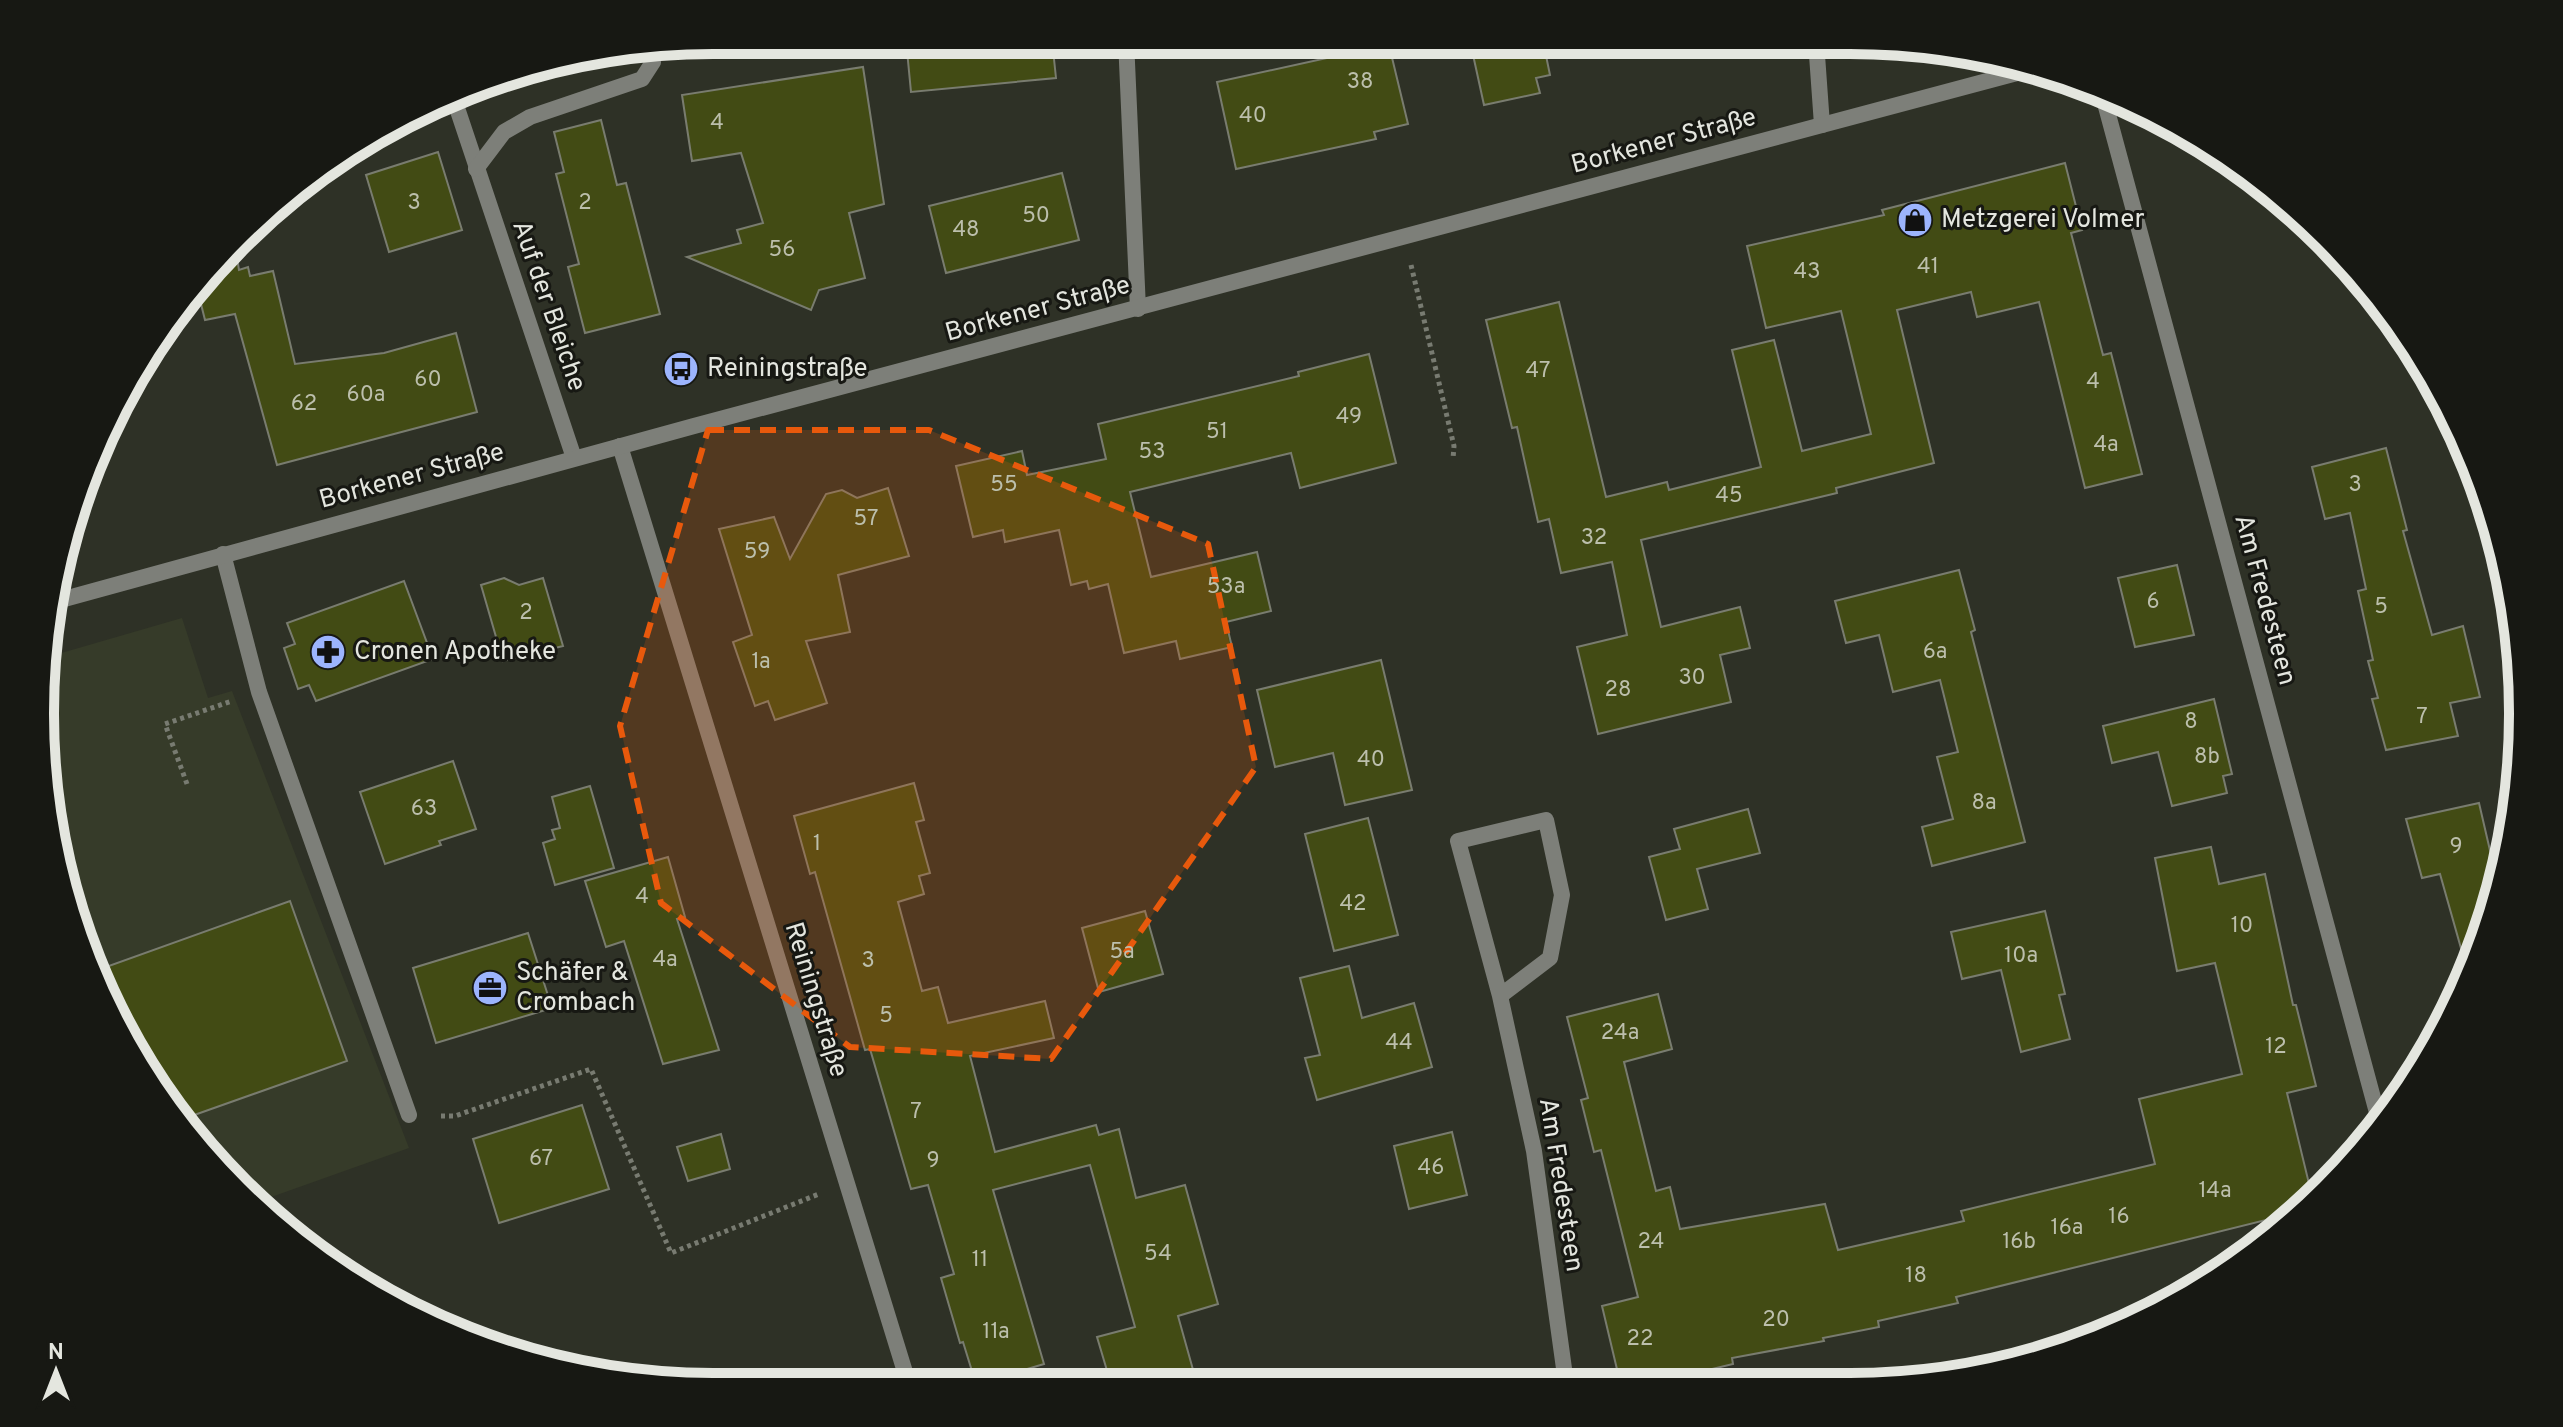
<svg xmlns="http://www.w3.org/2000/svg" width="2563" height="1427" viewBox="0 0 2563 1427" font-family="Overpass,sans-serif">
	<rect width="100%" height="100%" fill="#2e3126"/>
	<path fill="#363b29" d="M182,618L208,698L232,691L409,1148L260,1201L207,1157L91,971L41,757L51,656Z"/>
	<g fill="#424b14" stroke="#797c6f" stroke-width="2">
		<path d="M906,40H1052L1056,78L911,92Z"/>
		<path d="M1323,41H1388L1408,124L1374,132L1376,139L1236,169L1217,82L1327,58Z"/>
		<path d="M1470,41H1543L1550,75L1536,78L1540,93L1484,105Z"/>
		<path d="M863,67L884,204L849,213L865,278L819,290L811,310L687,257L741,243L737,230L763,223L741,153L692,161L682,95Z"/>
		<path d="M601,120L617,185L626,183L660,314L585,333L568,267L579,264L556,174L564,172L554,132Z"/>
		<path d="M438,152L462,230L389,252L366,175Z"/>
		<path d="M2065,163L2082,230L2071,233L2103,355L2111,353L2142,474L2085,488L2039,302L1977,317L1971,292L1897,310L1934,463L1836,488L1837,493L1641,540L1661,627L1740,607L1750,648L1720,655L1731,702L1598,734L1577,647L1627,635L1612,562L1561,573L1549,519L1538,522L1517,427L1512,428L1486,320L1559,302L1606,497L1667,482L1669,490L1761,467L1732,350L1774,340L1802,451L1871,434L1841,311L1766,328L1747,246L1884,215L1882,210Z"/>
		<path d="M1062,173L1079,240L946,273L929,206Z"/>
		<path d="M236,252L239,270L248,267L250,276L273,271L295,364L384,353L456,333L477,412L277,465L235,314L205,320L198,292Z"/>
		<path d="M1369,354L1396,463L1300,488L1291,453L1130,492L1151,577L1257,552L1271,611L1226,622L1232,647L1180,659L1176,641L1124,653L1108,584L1089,589L1087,581L1071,585L1059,530L1005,542L1003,530L973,537L956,466L1022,451L1027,475L1106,459L1098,424L1299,376L1298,372Z"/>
		<path d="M2386,448L2407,530L2403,531L2432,635L2463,626L2480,697L2450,703L2458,736L2386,750L2372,699L2378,698L2368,661L2373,660L2358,591L2366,589L2350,513L2325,519L2312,467Z"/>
		<path d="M888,488L909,556L838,575L850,632L806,641L827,703L775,720L768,701L755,706L733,642L752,635L719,529L774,517L790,559L826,494L842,490L857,498Z"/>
		<path d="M2177,565L2194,635L2135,647L2118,578Z"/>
		<path d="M1959,570L1975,630L1971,632L2025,842L1932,866L1922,827L1953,819L1937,757L1958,752L1940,680L1893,692L1879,635L1846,643L1835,601Z"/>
		<path d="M504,578L519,585L543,578L563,646L503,661L481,585Z"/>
		<path d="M404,581L433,659L316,701L309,685L298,689L284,648L295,644L287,623Z"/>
		<path d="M1381,660L1412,790L1345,805L1333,753L1275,767L1257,690Z"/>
		<path d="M2214,699L2232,774L2223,776L2227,793L2172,806L2158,752L2112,763L2103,726Z"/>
		<path d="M453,761L476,829L439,841L441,845L385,864L360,792Z"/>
		<path d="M914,783L924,820L916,822L930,873L919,876L924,894L898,902L922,991L938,987L948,1023L1045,1001L1054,1038L970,1056L995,1152L1096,1125L1099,1135L1119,1129L1136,1198L1185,1185L1218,1304L1178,1316L1197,1384H1111L1097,1337L1135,1327L1090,1165L993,1190L1044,1364L976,1384L963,1342L960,1343L941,1278L954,1274L928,1185L911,1189L870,1049L865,1050L815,872L810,874L794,816Z"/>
		<path d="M590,786L614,868L555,885L543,843L555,839L552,830L560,828L552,797Z"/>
		<path d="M2479,803L2498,885L2487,930L2468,973L2440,874L2422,878L2406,819Z"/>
		<path d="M1748,809L1760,853L1697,869L1708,909L1666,920L1649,857L1680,849L1674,829Z"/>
		<path d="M1368,818L1398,935L1334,951L1305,834Z"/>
		<path d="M2211,847L2219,884L2265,874L2293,1005H2296L2316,1086L2287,1093L2313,1200L2298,1212L1956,1297L1958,1303L1878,1321L1879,1327L1823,1338L1824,1341L1732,1358L1733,1364L1658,1382H1620L1602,1306L1638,1297L1601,1150L1594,1152L1581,1100L1588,1098L1567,1017L1658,994L1672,1049L1624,1062L1656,1191L1670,1187L1680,1229L1825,1204L1838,1250L1964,1221L1961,1211L2155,1164L2139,1099L2242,1074L2215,963L2177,971L2155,858Z"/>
		<path d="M668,857L685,917L677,919L719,1050L663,1064L624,941L606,947L585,881Z"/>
		<path d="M290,901L347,1061L183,1119L92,972Z"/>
		<path d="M1145,911L1163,974L1099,992L1082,928Z"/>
		<path d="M2045,911L2065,994L2059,995L2070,1039L2021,1052L2001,970L1962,979L1951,932Z"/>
		<path d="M528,933L552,1008L436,1043L413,968Z"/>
		<path d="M1349,966L1362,1018L1414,1003L1432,1067L1317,1100L1305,1058L1320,1055L1300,978Z"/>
		<path d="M582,1105L609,1189L499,1223L473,1139Z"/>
		<path d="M1452,1132L1467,1195L1409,1209L1394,1146Z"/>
		<path d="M721,1134L730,1169L688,1181L677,1147Z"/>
	</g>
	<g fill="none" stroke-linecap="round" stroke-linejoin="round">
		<g stroke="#787b71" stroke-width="5" stroke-dasharray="4 4" stroke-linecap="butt">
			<path d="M1411,265L1454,446L1453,459"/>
			<path d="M187,784L165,724L232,701"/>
			<path d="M441,1116H455L591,1069L671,1253L819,1194"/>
		</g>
		<g stroke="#7d7f79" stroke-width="16">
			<path d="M1126,40L1138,309"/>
			<path d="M1816,41L1822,125"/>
			<path d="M2102,92L2379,1120"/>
			<path d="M454,99L574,458"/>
			<path d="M476,169L504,132L530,117L642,79L653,62L654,50"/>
			<path d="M620,446L909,1385"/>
			<path d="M223,554L259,692L409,1115"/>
			<path d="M1500,996L1550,958L1562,895L1546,820L1458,841L1500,996L1534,1151L1566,1383"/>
		</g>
		<path stroke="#7d7f79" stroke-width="16" d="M57,601L694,426L2032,69"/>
	</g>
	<path fill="#e8590c" fill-opacity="0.2" stroke="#e8590c" stroke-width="6" stroke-dasharray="16 10" stroke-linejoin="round" d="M708,430H929L1208,544L1256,767L1051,1059L850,1047L661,903L620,726Z"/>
	<defs>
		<symbol id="shop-disc" viewBox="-11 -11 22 22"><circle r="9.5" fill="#9cb4fd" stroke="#171813"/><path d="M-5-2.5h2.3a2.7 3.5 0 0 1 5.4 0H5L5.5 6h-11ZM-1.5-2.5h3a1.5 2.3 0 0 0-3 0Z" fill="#111"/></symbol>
		<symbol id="bus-disc" viewBox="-11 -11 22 22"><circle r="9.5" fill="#9cb4fd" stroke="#171813"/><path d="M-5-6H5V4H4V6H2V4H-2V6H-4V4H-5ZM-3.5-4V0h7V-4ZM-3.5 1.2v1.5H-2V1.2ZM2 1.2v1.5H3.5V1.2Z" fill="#111"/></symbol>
		<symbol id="pharmacy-disc" viewBox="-11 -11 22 22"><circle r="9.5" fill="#9cb4fd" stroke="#171813"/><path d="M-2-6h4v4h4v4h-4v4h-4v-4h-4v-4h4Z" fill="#111"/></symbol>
		<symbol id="office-disc" viewBox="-11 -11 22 22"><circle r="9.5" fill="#9cb4fd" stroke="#171813"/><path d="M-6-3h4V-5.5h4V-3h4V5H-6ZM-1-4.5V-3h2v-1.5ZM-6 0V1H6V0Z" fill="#111"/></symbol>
	</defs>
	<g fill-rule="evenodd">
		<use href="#shop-disc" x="1895" y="200" width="40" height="40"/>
		<use href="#bus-disc" x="661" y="349" width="40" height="40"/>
		<use href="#pharmacy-disc" x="308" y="632" width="40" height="40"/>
		<use href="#office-disc" x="470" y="968" width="40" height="40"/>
	</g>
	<g text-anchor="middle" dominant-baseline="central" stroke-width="6" stroke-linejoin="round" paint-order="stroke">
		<g font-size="22" fill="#bcbfac">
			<text x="1360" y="82">38</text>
			<text x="1253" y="116">40</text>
			<text x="717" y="123">4</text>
			<text x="414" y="203">3</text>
			<text x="585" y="203">2</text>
			<text x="1036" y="216">50</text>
			<text x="966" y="230">48</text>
			<text x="782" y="250">56</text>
			<text x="1928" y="267">41</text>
			<text x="1807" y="272">43</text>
			<text x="1538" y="371">47</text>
			<text x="428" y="380">60</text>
			<text x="2093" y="382">4</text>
			<text x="366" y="395">60a</text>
			<text x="304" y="404">62</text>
			<text x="1349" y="417">49</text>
			<text x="1217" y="432">51</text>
			<text x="2106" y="445">4a</text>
			<text x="1152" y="452">53</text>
			<text x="1004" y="485">55</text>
			<text x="2355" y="485">3</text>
			<text x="1729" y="496">45</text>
			<text x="866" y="519">57</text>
			<text x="1594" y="538">32</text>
			<text x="757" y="552">59</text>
			<text x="1226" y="587">53a</text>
			<text x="2153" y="602">6</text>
			<text x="2381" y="607">5</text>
			<text x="526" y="613">2</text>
			<text x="1935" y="652">6a</text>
			<text x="761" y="662">1a</text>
			<text x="1692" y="678">30</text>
			<text x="1618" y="690">28</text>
			<text x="2422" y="717">7</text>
			<text x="2191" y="722">8</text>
			<text x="2207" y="757">8b</text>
			<text x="1371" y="760">40</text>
			<text x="1984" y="803">8a</text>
			<text x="424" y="809">63</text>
			<text x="817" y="844">1</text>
			<text x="2456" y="847">9</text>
			<text x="642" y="897">4</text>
			<text x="1353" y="904">42</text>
			<text x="2242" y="926">10</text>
			<text x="1122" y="952">5a</text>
			<text x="2021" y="956">10a</text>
			<text x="665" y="960">4a</text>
			<text x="868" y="961">3</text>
			<text x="886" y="1016">5</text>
			<text x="1620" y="1033">24a</text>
			<text x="1399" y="1043">44</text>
			<text x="2276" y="1047">12</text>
			<text x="916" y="1112">7</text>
			<text x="541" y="1159">67</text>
			<text x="933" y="1161">9</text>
			<text x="1431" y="1168">46</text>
			<text x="2215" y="1191">14a</text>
			<text x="2119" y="1217">16</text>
			<text x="2067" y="1228">16a</text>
			<text x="1651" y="1242">24</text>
			<text x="2019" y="1242">16b</text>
			<text x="1158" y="1254">54</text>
			<text x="980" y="1260">11</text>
			<text x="1916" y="1276">18</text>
			<text x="1776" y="1320">20</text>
			<text x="996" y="1332">11a</text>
			<text x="1640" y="1339">22</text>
		</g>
		<g font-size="26" fill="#e4e6df" stroke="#171813">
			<text transform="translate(1664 142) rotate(-15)">Borkener Straße</text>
			<text transform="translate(548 306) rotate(71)">Auf der Bleiche</text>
			<text transform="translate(1038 310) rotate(-15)">Borkener Straße</text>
			<text transform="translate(412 477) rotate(-15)">Borkener Straße</text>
			<text transform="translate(2264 600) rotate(75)">Am Fredesteen</text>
			<text transform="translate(815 1000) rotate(73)">Reiningstraße</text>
			<text transform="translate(1560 1185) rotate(81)">Am Fredesteen</text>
		</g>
		<g font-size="26" fill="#e4e6df" stroke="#171813" text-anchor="start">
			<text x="1941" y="220">Metzgerei Volmer</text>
			<text x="707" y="369">Reiningstraße</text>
			<text x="354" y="652">Cronen Apotheke</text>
			<text x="516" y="973">Schäfer &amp;<tspan x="516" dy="30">Crombach</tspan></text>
		</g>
	</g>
	<path d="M0 0H2563V1427H0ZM713 54H1850A659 659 0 0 1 2509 713V714A659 659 0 0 1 1850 1373H713A659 659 0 0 1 54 714V713A659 659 0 0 1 713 54Z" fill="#171813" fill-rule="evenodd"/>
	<path fill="none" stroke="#e4e6df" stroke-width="10" d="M713 54H1850A659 659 0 0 1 2509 713V714A659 659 0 0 1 1850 1373H713A659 659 0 0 1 54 714V713A659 659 0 0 1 713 54Z"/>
	<g transform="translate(56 1371)" stroke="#171813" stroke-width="6" paint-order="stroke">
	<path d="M0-6L14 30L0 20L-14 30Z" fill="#e4e6df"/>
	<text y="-12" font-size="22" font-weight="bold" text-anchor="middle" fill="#e4e6df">N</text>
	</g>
</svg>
